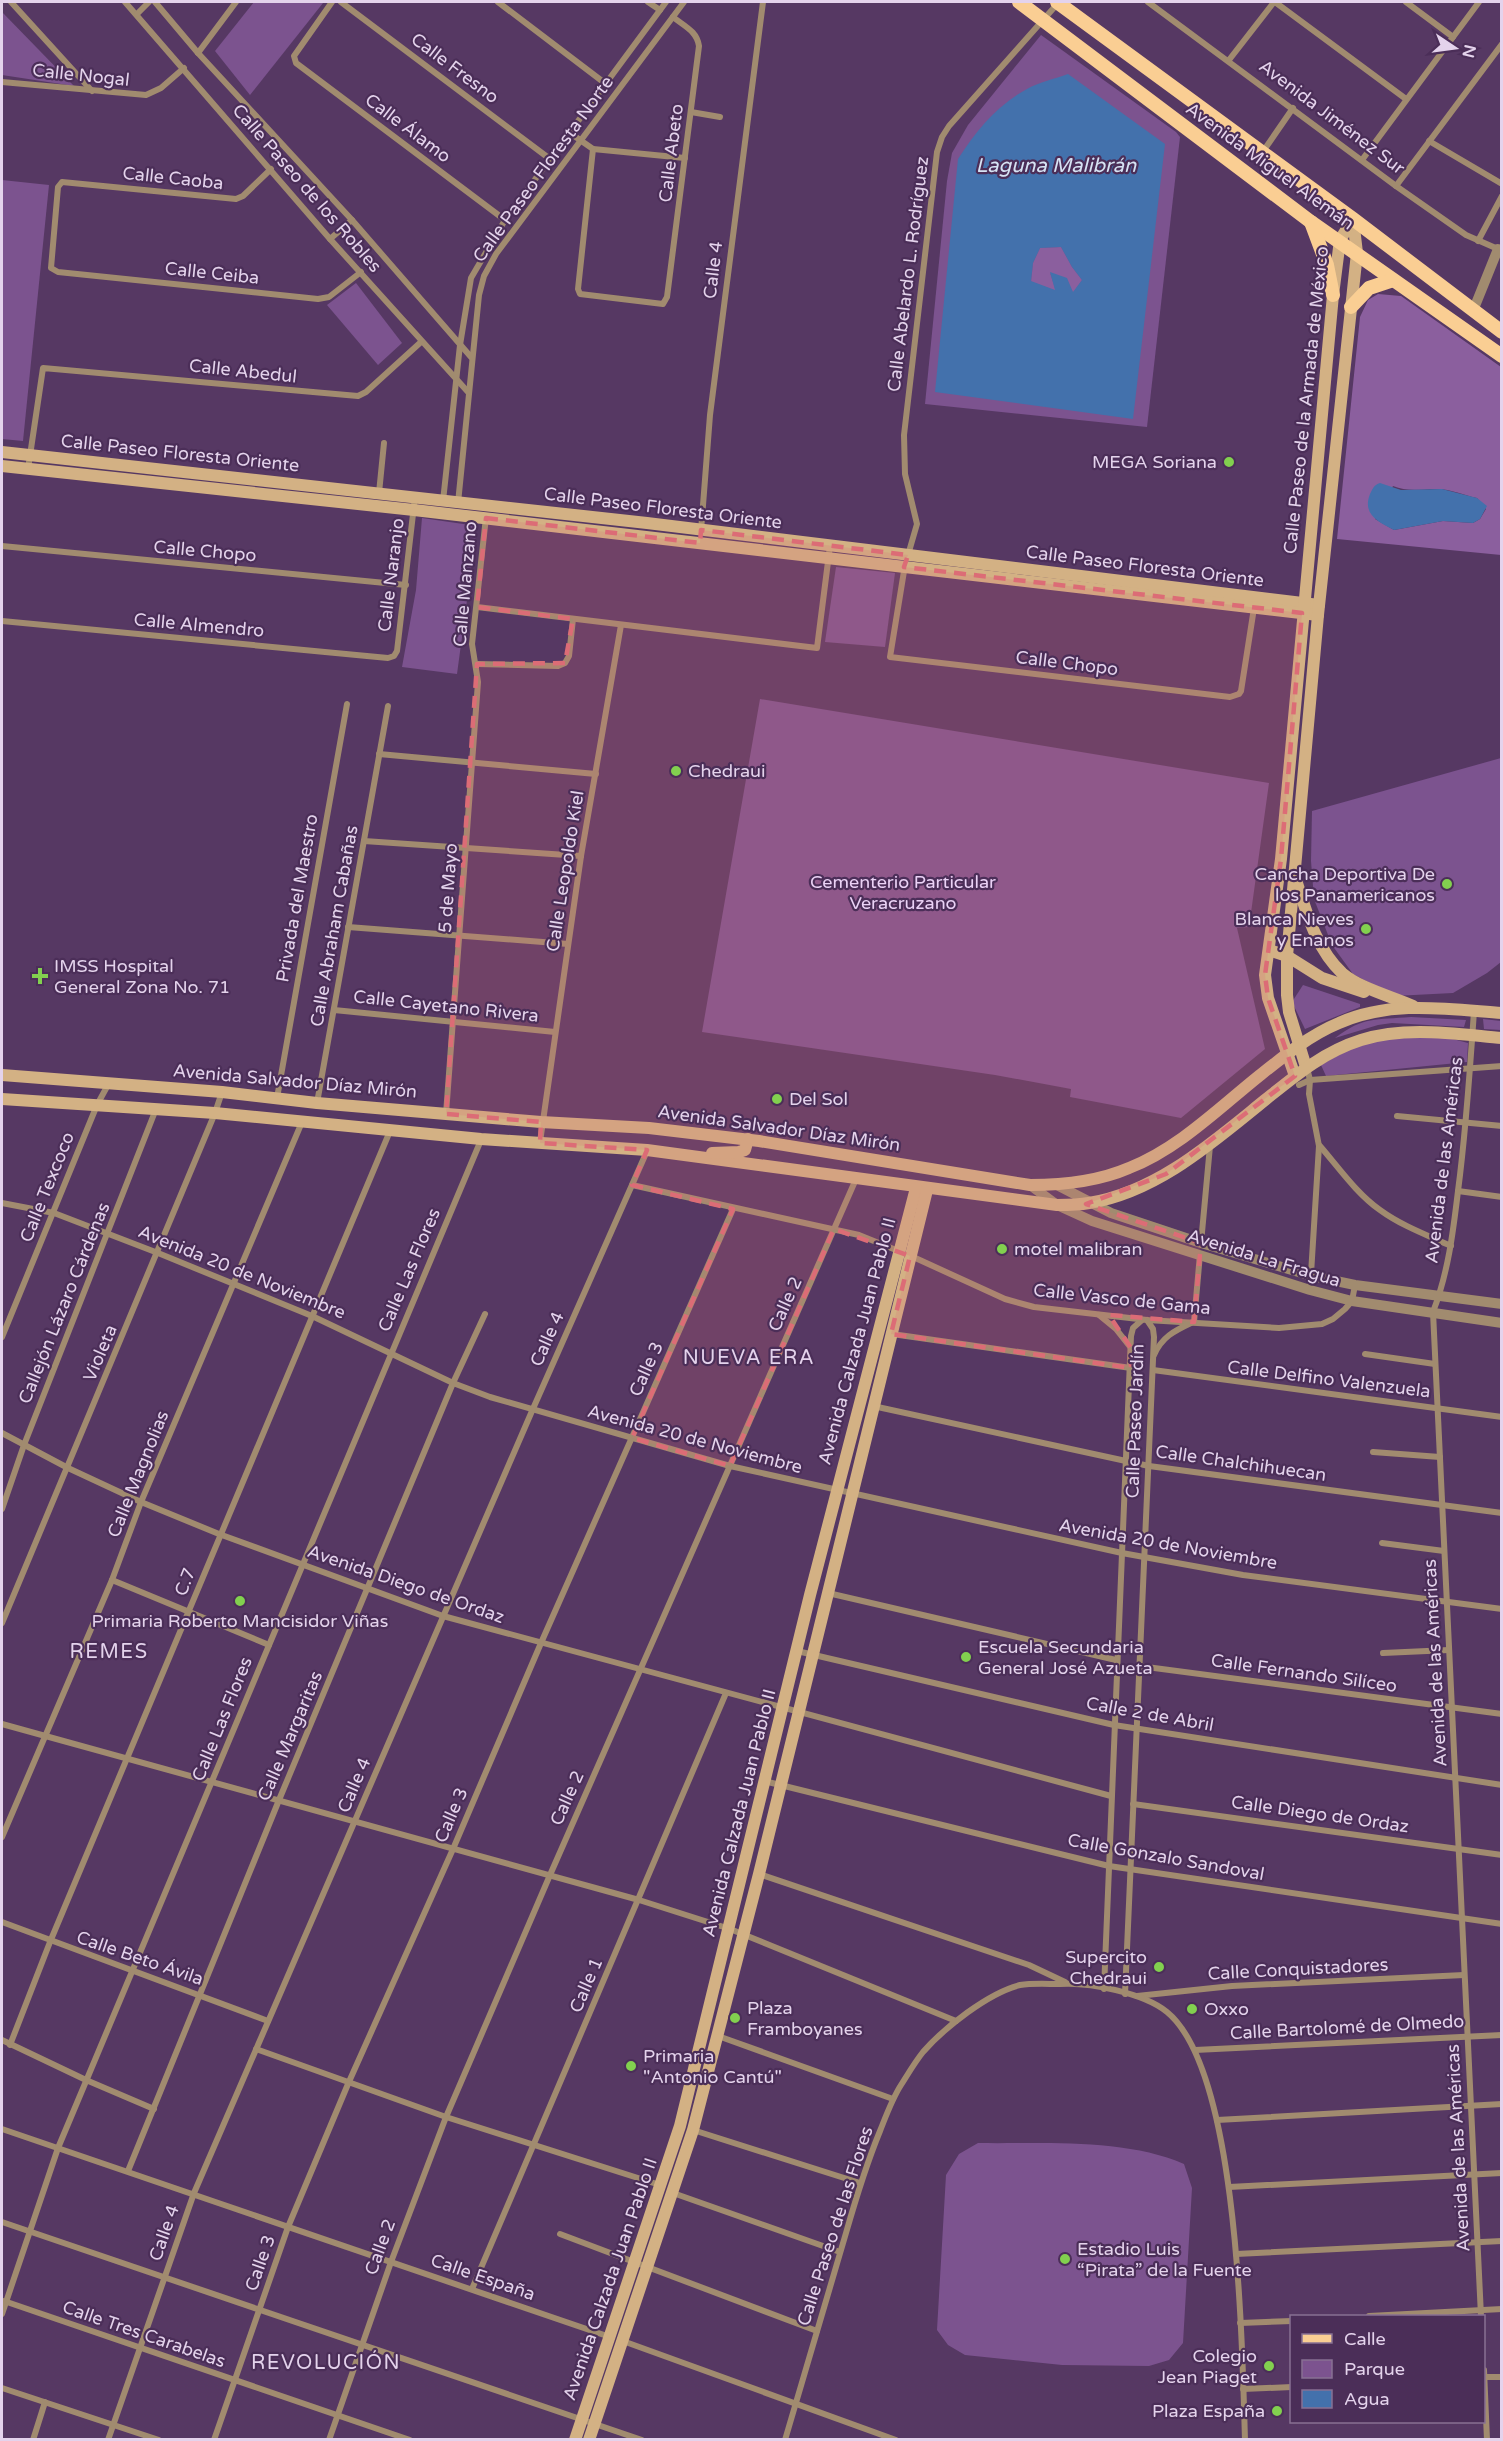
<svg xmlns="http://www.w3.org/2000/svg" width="1503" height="2441" viewBox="0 0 1503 2441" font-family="'Varela Round',sans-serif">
	<rect width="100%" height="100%" fill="#563863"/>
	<g fill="#7c538f">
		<path d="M254,2L323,3L250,95L215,51Z"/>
		<path d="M2,12L74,86L2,75Z"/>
		<path d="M1041,35L1176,132L1180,137L1147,427L925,404L947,181L952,153L968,125Z"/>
		<path d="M2,180L49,185L23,441L2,439Z"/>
		<path d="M356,283L402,343L378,365L327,305Z"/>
		<path d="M422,518L477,526L457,674L402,667L416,590Z"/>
		<path d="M836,567L895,573L885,647L825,642Z"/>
		<path d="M760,699L1269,783L1249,927L1237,928L1265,1049L1181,1118L1070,1097L1071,1089L995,1075L702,1032Z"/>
		<path d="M1501,758V962L1487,973L1453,993L1394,996L1353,974L1332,945L1314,899L1311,861L1312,811Z"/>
		<path d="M1303,985L1360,1004V1007L1305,1029L1292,1002Z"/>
		<path d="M1411,1017L1466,1020L1464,1027L1392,1023L1378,1025L1335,1038C1364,1016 1376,1020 1411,1017Z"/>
		<path d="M1483,1019L1501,1021V1030L1484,1029Z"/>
		<path d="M1414,1035L1449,1038L1468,1043L1467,1062L1326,1076L1321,1065L1360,1043Z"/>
		<path d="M978,2143C1042,2144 1125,2138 1184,2164L1192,2188L1183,2343L1169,2360L1149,2366L1062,2365L965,2355L948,2345L937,2330L946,2175L959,2154Z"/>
	</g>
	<g fill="#8b5f9e" fill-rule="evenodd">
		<path d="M1061,247L1072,267L1082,280L1073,293L1050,273L1056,291L1031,282L1033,263L1040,248Z"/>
		<path d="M1378,294L1401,296L1501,367V555L1337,539L1360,317L1368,300ZM1393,486C1407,492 1420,489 1435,489C1448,488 1464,495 1477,498L1486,509L1480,519L1473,523L1443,521L1394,530L1375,519Z"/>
	</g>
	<g fill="#4371ac" fill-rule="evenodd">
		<path d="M1068,74L1165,144L1133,419L935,392L958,159C976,131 997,105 1027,89C1039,82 1055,79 1068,74ZM1061,247L1072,267L1082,280L1073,292L1067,278L1050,272L1055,290L1031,281L1033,263L1040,248Z"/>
		<path d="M1380,483L1401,490L1442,489L1477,498L1487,506L1480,519L1473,523L1443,521L1394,530C1378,522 1362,514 1370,494C1373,488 1374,485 1380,483Z"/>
	</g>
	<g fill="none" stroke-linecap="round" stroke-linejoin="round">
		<g stroke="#a18b6f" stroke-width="6">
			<path d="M11,2L92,91"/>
			<path d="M125,2L330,239L468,392"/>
			<path d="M155,2L198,53L352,220L471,357"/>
			<path d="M332,2L294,56L296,63L505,220"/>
			<path d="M341,2L550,159"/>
			<path d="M498,2L606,84"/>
			<path d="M648,2L660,10"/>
			<path d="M1148,2L1396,186L1466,235L1498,249"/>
			<path d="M1275,2L1406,99"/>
			<path d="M1406,2L1453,37"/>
			<path d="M137,14L149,2"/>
			<path d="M198,53L236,2"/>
			<path d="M1229,60L1274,2"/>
			<path d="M2,82L146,95L161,88L184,68"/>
			<path d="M691,112L720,117"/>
			<path d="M570,133L593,149L685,158"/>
			<path d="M1429,141L1502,184"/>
			<path d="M593,149L578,289L580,294L663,304L667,297L699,46C697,31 684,26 673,17"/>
			<path d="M1262,153L1293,108"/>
			<path d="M1362,160L1479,2"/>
			<path d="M271,169L243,196L236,199L62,182L58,187L51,268L58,272L318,299L329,297L361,272"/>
			<path d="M1396,186L1502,44"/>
			<path d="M330,239L352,220"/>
			<path d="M1478,241L1502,196"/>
			<path d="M28,469L43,368L358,396L366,392L421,342"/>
			<path d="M379,493L384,443"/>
			<path d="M443,501L460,345L471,278L505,220L666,2"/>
			<path d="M458,503L479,295L484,276L496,254L684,2"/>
			<path d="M701,531L710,415L763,2"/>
			<path d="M2,546L406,585"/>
			<path d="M908,555L917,524L905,474L904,435L937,152L942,137L949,126L1059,2"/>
			<path d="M905,565L890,657L1230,697L1239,694L1241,691L1254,608"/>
			<path d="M477,607L817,648L830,546"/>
			<path d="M2,621L388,658L394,656L397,651L415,497"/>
			<path d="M477,664L558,666L565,663L569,656L573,619"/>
			<path d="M379,754L596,774"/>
			<path d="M364,841L581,856"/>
			<path d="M348,927L568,944"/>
			<path d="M334,1010L555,1032"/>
			<path d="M1474,1011C1470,1071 1466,1131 1458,1191C1453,1233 1448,1273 1433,1312L1481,2316"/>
			<path d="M1307,1068L1310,1080L1309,1094L1319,1146L1310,1290"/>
			<path d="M1299,1085L1310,1080L1502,1066"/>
			<path d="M277,1098L347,704"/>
			<path d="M317,1103L388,706"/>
			<path d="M446,1114L478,682L472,644L486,517"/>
			<path d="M1397,1116L1502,1126"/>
			<path d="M540,1142L581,856L621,625"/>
			<path d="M1320,1146C1339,1168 1357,1194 1380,1210C1402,1226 1427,1235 1451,1246"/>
			<path d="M632,1185L859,1235L901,1252"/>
			<path d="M1458,1191L1502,1197"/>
			<path d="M2,1203L54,1213L158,1253L312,1316L453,1383L490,1397L730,1466L1122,1553L1243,1575L1502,1609"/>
			<path d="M1201,1243L1210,1146"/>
			<path d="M911,1256L1005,1299L1034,1307L1147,1320L1279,1328L1322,1324L1333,1319L1345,1309L1352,1301L1355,1285"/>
			<path d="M1099,1315L1116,1329L1131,1348"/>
			<path d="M1194,1322L1200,1254"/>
			<path d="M892,1334L1131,1368"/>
			<path d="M2,1337L97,1105L109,1083"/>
			<path d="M1365,1354L1435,1364"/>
			<path d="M1154,1355C1162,1337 1174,1331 1191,1323"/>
			<path d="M1153,1370L1502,1417"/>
			<path d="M873,1406L1149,1466L1502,1513"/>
			<path d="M2,1433L68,1468L141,1502L219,1534L443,1616L1111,1796"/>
			<path d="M1373,1452L1440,1457"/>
			<path d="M2,1509L24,1445L156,1109"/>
			<path d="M1382,1543L1444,1551"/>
			<path d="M112,1580L269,1645"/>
			<path d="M828,1593L1116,1660"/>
			<path d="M2,1623L215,1113L222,1092"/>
			<path d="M797,1651L1114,1725L1502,1785"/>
			<path d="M1383,1653L1449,1650"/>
			<path d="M1139,1666L1502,1714"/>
			<path d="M2,1724L639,1900L730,1929L956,2021"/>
			<path d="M764,1781L1109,1866L1502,1924"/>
			<path d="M1133,1804L1502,1855"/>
			<path d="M2,1837L112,1580L141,1502L302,1122"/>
			<path d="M759,1874L1029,1965L1065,1982"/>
			<path d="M2,1922L268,2021"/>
			<path d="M1104,1989L1131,1336L1133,1328L1142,1320"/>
			<path d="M1125,1994L1154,1337L1153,1329L1147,1320"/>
			<path d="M1137,1996L1232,1986L1464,1975"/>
			<path d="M718,2036L893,2099"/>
			<path d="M2,2040L86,2080L154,2109"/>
			<path d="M10,2045L50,1942L390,1131"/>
			<path d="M256,2049L446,2117L660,2185"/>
			<path d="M1195,2050L1502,2035"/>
			<path d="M1217,2120L1502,2104"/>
			<path d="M2,2129L610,2337"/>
			<path d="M693,2130L860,2183"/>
			<path d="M128,2171L279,1800L453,1383L485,1314"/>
			<path d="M1229,2187L1502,2173"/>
			<path d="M673,2193L840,2252"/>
			<path d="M2,2222L642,2440"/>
			<path d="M560,2234L817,2331"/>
			<path d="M1236,2254L1502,2241"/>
			<path d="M472,2289L726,1693"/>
			<path d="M4,2301L410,2440"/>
			<path d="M2,2314L58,2148L481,1140"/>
			<path d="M1369,2316L1502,2309"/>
			<path d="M1240,2323L1292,2321"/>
			<path d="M620,2340L896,2440"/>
			<path d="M1484,2370L1487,2440"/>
			<path d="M1484,2377H1502"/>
			<path d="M2,2388L159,2440"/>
			<path d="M1243,2389L1292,2387"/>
			<path d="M33,2440L45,2402"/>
			<path d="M108,2440L194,2193L532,1411L647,1151"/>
			<path d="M214,2440L288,2227L348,2084L453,1849L541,1643L733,1209"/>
			<path d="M329,2440L391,2262L446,2117L550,1875L856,1179"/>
			<path d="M785,2440C805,2371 825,2302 846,2233C856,2198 866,2165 880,2131C886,2116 892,2099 901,2085C908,2074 915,2062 923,2052C944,2028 988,1993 1020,1985C1032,1983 1047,1984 1060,1984C1089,1982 1144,1993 1167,2012C1239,2071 1242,2347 1245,2440"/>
		</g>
		<g stroke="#a18b6f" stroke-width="10">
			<path d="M1473,311L1498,249L1502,250"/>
			<path d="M1030,1185L1057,1205L1092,1221L1310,1290L1352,1301L1502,1323"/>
			<path d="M1057,1185L1111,1213L1201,1243L1312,1276L1355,1285L1502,1304"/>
		</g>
		<g stroke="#d3b184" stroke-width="12">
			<path d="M2,452L647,523L1319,605"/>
			<path d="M2,466L414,510L1318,615"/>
			<path d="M1297,883C1307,914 1317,950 1342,973C1361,989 1391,996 1413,1006"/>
			<path d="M1269,950L1287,956L1322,978L1364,992"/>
			<path d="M1306,1067L1289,1012L1287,995V956L1318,615L1357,253L1353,219"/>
			<path d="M2,1075L222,1092L317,1103L541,1122L649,1128L759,1141L1030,1185C1063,1185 1099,1181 1129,1168C1178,1149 1219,1108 1259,1076C1284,1056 1310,1035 1339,1023C1391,1000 1447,1009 1502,1013"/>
			<path d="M1295,1076L1268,998L1265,975L1281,859L1333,295L1340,240L1353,219"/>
			<path d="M2,1099L215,1113L481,1139L647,1150L1057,1205C1067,1205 1078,1205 1089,1203C1157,1192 1213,1142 1265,1100C1295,1076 1323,1052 1361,1040C1406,1026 1455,1034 1502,1038"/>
			<path d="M712,1153L739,1152L745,1150L748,1139"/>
			<path d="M575,2440L680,2126L810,1595L916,1188"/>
			<path d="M589,2440L693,2130L759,1874L927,1190"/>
		</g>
		<g stroke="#face93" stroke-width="14">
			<path d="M1019,2L1311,222L1502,356"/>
			<path d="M1057,2L1353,219L1502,332"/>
			<path d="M1311,222L1327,265L1333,295"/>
			<path d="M1351,307L1369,288L1393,280"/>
		</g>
	</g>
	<path fill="#dc6c76" fill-opacity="0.2" stroke="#dc6c76" stroke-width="4.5" stroke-dasharray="12 8" stroke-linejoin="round" d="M486,518L700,543L701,530L908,555L904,567L1302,613L1281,859L1265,975L1268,998L1295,1076L1166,1174L1086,1204L1201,1243L1194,1322L1109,1315L1131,1348V1368L891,1334L910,1256L834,1229L730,1466L632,1438L733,1209L632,1185L647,1150L540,1143L541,1122L446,1114L477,664L565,663L573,619L477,607Z"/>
	<g fill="#82d04f" stroke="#4b2e58" stroke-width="2">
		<circle cx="1229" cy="462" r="6"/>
		<circle cx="676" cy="771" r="6"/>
		<circle cx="1447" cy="884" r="6"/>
		<circle cx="1366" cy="929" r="6"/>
		<path d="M37 967h6v6h6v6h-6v6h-6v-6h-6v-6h6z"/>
		<circle cx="777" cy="1099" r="6"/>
		<circle cx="1002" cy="1249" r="6"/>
		<circle cx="240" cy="1601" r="6"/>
		<circle cx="966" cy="1657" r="6"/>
		<circle cx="1159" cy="1967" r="6"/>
		<circle cx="1192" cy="2009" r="6"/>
		<circle cx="735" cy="2018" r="6"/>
		<circle cx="631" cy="2066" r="6"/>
		<circle cx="1065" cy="2259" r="6"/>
		<circle cx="1269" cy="2366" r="6"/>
		<circle cx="1277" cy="2411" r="6"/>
	</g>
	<g text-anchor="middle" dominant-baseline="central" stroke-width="4.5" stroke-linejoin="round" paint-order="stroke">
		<g font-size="18" fill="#e4d3ec" stroke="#4b2e58">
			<text transform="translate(455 68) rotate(37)">Calle Fresno</text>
			<text transform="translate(81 75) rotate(6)">Calle Nogal</text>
			<text transform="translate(1332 117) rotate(37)">Avenida Jiménez Sur</text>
			<text transform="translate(408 128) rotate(37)">Calle Álamo</text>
			<text transform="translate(671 153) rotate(-83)">Calle Abeto</text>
			<text transform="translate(1270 166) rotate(36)">Avenida Miguel Alemán</text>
			<text transform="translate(543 169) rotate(-54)">Calle Paseo Floresta Norte</text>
			<text transform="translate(173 178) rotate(6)">Calle Caoba</text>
			<text transform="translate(307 188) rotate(49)">Calle Paseo de los Robles</text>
			<text transform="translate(713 270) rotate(-83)">Calle 4</text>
			<text transform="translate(212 273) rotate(6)">Calle Ceiba</text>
			<text transform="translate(908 274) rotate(-83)">Calle Abelardo L. Rodríguez</text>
			<text transform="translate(243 371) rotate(6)">Calle Abedul</text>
			<text transform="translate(1306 400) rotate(-84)">Calle Paseo de la Armada de México</text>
			<text transform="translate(180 453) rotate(6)">Calle Paseo Floresta Oriente</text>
			<text transform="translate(663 508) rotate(7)">Calle Paseo Floresta Oriente</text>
			<text transform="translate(205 551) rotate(5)">Calle Chopo</text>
			<text transform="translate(1145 566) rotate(7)">Calle Paseo Floresta Oriente</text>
			<text transform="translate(391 575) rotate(-83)">Calle Naranjo</text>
			<text transform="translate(465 584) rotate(-85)">Calle Manzano</text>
			<text transform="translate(199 625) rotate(5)">Calle Almendro</text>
			<text transform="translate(1067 663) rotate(7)">Calle Chopo</text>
			<text transform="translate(565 871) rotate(-81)">Calle Leopoldo Kiel</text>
			<text transform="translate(448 888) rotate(-86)">5 de Mayo</text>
			<text transform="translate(297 898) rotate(-80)">Privada del Maestro</text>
			<text transform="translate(334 926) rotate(-80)">Calle Abraham Cabañas</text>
			<text transform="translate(446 1006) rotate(6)">Calle Cayetano Rivera</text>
			<text transform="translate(295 1081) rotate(5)">Avenida Salvador Díaz Mirón</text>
			<text transform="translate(779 1128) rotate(8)">Avenida Salvador Díaz Mirón</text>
			<text transform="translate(1444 1160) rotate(-83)">Avenida de las Américas</text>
			<text transform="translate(47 1187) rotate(-68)">Calle Texcoco</text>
			<text transform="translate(1264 1258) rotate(17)">Avenida La Fragua</text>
			<text transform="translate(409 1270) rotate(-67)">Calle Las Flores</text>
			<text transform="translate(242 1272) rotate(22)">Avenida 20 de Noviembre</text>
			<text transform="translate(1122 1299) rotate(6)">Calle Vasco de Gama</text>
			<text transform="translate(64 1303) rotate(-68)">Callejón Lázaro Cárdenas</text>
			<text transform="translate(785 1304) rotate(-66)">Calle 2</text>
			<text transform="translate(547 1339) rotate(-66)">Calle 4</text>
			<text transform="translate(857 1341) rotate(-75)">Avenida Calzada Juan Pablo II</text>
			<text transform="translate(100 1353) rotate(-67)">Violeta</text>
			<text transform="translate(646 1369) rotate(-66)">Calle 3</text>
			<text transform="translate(1329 1379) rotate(7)">Calle Delfino Valenzuela</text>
			<text transform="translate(1135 1421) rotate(-88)">Calle Paseo Jardín</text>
			<text transform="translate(695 1439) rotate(15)">Avenida 20 de Noviembre</text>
			<text transform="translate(1241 1463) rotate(8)">Calle Chalchihuecan</text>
			<text transform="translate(138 1474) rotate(-68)">Calle Magnolias</text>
			<text transform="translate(1168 1544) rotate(10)">Avenida 20 de Noviembre</text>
			<text transform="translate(185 1582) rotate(-69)">C.7</text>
			<text transform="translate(406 1584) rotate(19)">Avenida Diego de Ordaz</text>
			<text transform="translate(1435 1663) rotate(-93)">Avenida de las Américas</text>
			<text transform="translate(1304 1673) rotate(8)">Calle Fernando Silíceo</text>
			<text transform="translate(1150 1714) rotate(10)">Calle 2 de Abril</text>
			<text transform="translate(222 1719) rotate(-68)">Calle Las Flores</text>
			<text transform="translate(290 1736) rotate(-67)">Calle Margaritas</text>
			<text transform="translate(354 1785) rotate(-67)">Calle 4</text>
			<text transform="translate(567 1798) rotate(-66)">Calle 2</text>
			<text transform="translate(739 1813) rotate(-76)">Avenida Calzada Juan Pablo II</text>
			<text transform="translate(1320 1814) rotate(8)">Calle Diego de Ordaz</text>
			<text transform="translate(451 1815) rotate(-67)">Calle 3</text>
			<text transform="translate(1166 1857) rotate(10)">Calle Gonzalo Sandoval</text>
			<text transform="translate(140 1958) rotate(19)">Calle Beto Ávila</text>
			<text transform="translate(1298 1969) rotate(-3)">Calle Conquistadores</text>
			<text transform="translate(586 1985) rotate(-67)">Calle 1</text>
			<text transform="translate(1347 2027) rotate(-3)">Calle Bartolomé de Olmedo</text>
			<text transform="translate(1458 2148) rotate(-93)">Avenida de las Américas</text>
			<text transform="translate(835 2226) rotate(-72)">Calle Paseo de las Flores</text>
			<text transform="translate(164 2233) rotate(-71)">Calle 4</text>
			<text transform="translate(380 2247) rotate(-70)">Calle 2</text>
			<text transform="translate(260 2263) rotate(-71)">Calle 3</text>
			<text transform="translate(483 2277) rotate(19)">Calle España</text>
			<text transform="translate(610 2279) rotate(-71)">Avenida Calzada Juan Pablo II</text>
			<text transform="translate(144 2334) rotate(19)">Calle Tres Carabelas</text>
		</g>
		<g font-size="18" fill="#e4d3ec" stroke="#4b2e58" text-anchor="start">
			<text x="1217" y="462" text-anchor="end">MEGA Soriana</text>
			<text x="688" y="771">Chedraui</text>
			<text x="1435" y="874" text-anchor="end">Cancha Deportiva De<tspan x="1435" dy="21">los Panamericanos</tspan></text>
			<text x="1354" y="919" text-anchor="end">Blanca Nieves<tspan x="1354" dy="21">y Enanos</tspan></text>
			<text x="54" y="966">IMSS Hospital<tspan x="54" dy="21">General Zona No. 71</tspan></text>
			<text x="789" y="1099">Del Sol</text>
			<text x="1014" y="1249">motel malibran</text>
			<text x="240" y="1621" text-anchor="middle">Primaria Roberto Mancisidor Viñas</text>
			<text x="978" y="1647">Escuela Secundaria<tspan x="978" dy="21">General José Azueta</tspan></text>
			<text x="1147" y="1957" text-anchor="end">Supercito<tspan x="1147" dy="21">Chedraui</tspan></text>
			<text x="747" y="2008">Plaza<tspan x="747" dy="21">Framboyanes</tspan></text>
			<text x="1204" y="2009">Oxxo</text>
			<text x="643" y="2056">Primaria<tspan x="643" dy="21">"Antonio Cantú"</tspan></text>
			<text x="1077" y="2249">Estadio Luis<tspan x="1077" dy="21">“Pirata” de la Fuente</tspan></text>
			<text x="1257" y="2356" text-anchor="end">Colegio<tspan x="1257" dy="21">Jean Piaget</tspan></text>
			<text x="1265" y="2411" text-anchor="end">Plaza España</text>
		</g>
		<g font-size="18" fill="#ebd2f6" stroke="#4b2e58">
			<text x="903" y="882">Cementerio Particular<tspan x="903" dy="21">Veracruzano</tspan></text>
		</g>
		<g font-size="20" font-style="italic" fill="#d6e3f4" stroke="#4b2e58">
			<text x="1056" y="166">Laguna Malibrán</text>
		</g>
		<g font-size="20" letter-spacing="1.5" fill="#e4d3ec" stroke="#4b2e58">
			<text x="749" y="1358">NUEVA ERA</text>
			<text x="109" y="1652">REMES</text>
			<text x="326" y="2363">REVOLUCIÓN</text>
		</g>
	</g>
	<rect width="1503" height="2441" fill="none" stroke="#e4d3ec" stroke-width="6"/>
	<rect x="1290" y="2315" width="195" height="108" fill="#4b2e58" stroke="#887093" stroke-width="1.5"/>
	<rect x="1302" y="2334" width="30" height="9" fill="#face93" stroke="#887093" stroke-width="1.5"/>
	<text x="1344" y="2345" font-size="18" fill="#e4d3ec">Calle</text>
	<rect x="1302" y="2360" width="30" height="18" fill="#7c538f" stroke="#887093" stroke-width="1.5"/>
	<text x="1344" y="2375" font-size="18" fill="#e4d3ec">Parque</text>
	<rect x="1302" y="2390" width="30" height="18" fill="#4371ac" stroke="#887093" stroke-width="1.5"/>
	<text x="1344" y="2405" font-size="18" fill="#e4d3ec">Agua</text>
	<g transform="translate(1455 48) rotate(103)" stroke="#4b2e58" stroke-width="4.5" paint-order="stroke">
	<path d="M0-4.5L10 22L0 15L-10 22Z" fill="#e4d3ec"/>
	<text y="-9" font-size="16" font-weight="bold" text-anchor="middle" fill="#e4d3ec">N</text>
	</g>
</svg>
